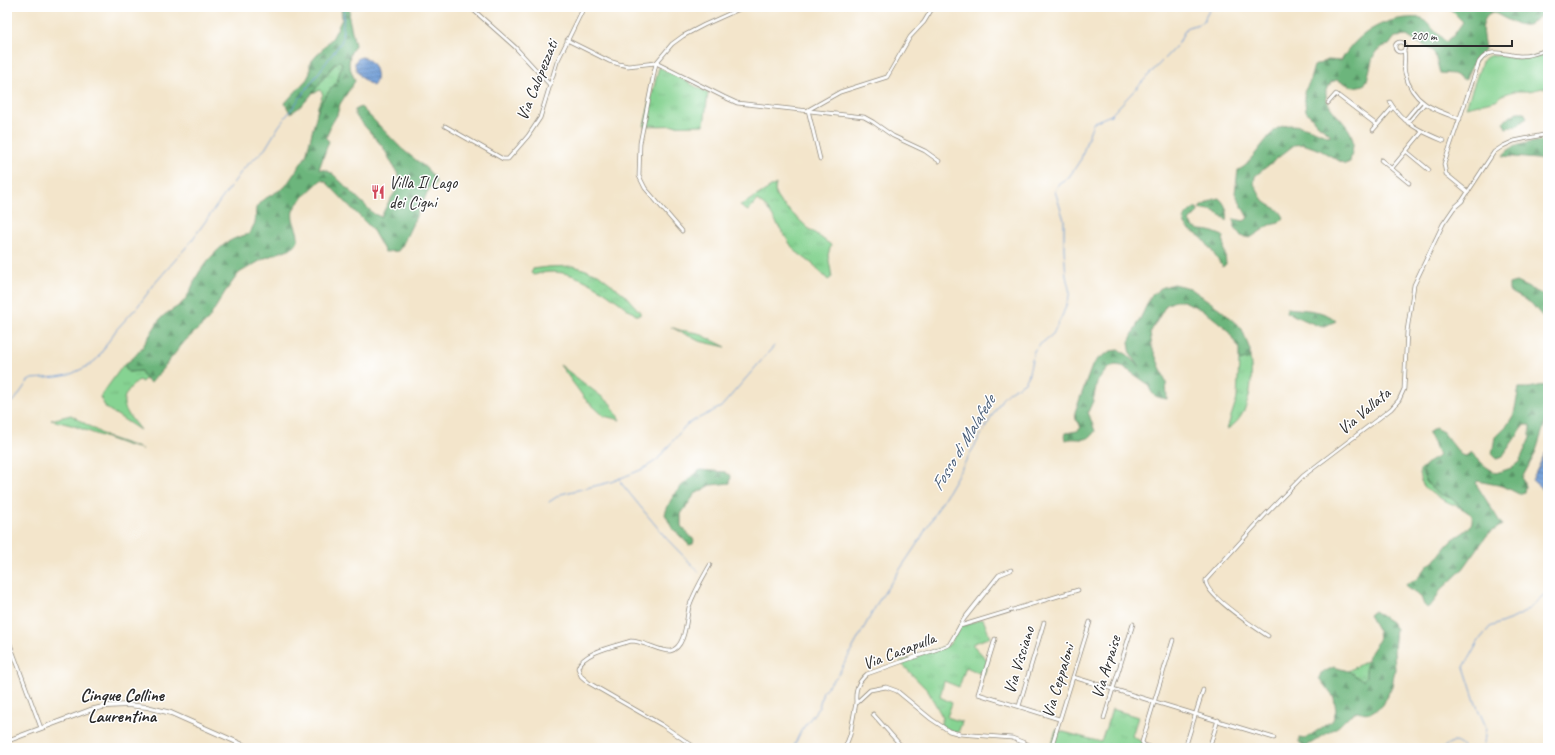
<svg xmlns="http://www.w3.org/2000/svg" width="1555" height="755" viewBox="0 0 1555 755" font-family="Caveat,sans-serif">
	<defs>
		<pattern id="grass-tufts" width="24" height="20" patternUnits="userSpaceOnUse"><rect width="24" height="20" fill="#86d392"/><path d="M3 7l-1-3M5 7V3M7 7l1-3M15 17l-1-3M17 17v-4M19 17l1-3" fill="none" stroke="#74b57e"/></pattern>
		<pattern id="forest-firs" width="22" height="20" patternUnits="userSpaceOnUse"><rect width="22" height="20" fill="#6cb57c"/><path d="M5 1l3.5 6h-7zM16 11l3.5 6h-7z" fill="#599366"/></pattern>
		<pattern id="water-rules" width="6" height="5" patternUnits="userSpaceOnUse"><rect width="6" height="5" fill="#6d9bd5"/><path d="M0 2.5h6" fill="none" stroke="#5a7fad"/></pattern>
	</defs>
	<rect width="100%" height="100%" fill="#fff"/>
	<filter id="ink" filterUnits="userSpaceOnUse"><feTurbulence type="fractalNoise" baseFrequency=".025" numOctaves="2"/><feDisplacementMap in="SourceGraphic" scale="8" xChannelSelector="R" yChannelSelector="G"/><feConvolveMatrix kernelMatrix="1 2 1 2 8 2 1 2 1" color-interpolation-filters="sRGB"/></filter>
	<filter id="wash" filterUnits="userSpaceOnUse"><feTurbulence type="fractalNoise" baseFrequency=".012" numOctaves="4" result="noise"/><feDisplacementMap in="SourceGraphic" scale="16" xChannelSelector="R" yChannelSelector="G"/><feGaussianBlur stdDeviation="0.9" result="paint"/><feColorMatrix in="noise" values="0 0 0 0 0 0 0 0 0 0 0 0 0 0 0 0 0 1.4 0 .05"/><feComposite in="paint" operator="in"/></filter>
	<g filter="url(#wash)">
		<rect width="100%" height="100%" fill="#f3e5cb"/>
		<g fill="url(#grass-tufts)" stroke="#587f5e">
			<path d="M339,61L342,63L337,82L332,87L322,101L317,113L318,106L323,94L320,90L312,93C321,83 328,70 339,61Z"/>
			<path d="M659,67L708,93L704,125L644,126Z"/>
			<path d="M776,184L775,190L776,196L780,202L808,228L831,245L828,255L832,277L828,280L815,266L794,250L767,208L757,200L748,211L740,206Z"/>
			<path d="M574,266L598,274L624,294L640,312V315H636C607,294 572,262 534,275L531,273L533,269L548,267Z"/>
			<path d="M671,327L679,330L698,333L726,347L699,341Z"/>
			<path d="M1250,358C1254,380 1250,418 1227,429L1237,398L1239,361Z"/>
			<path d="M124,364L128,372L141,371L145,379L142,382L139,380C114,400 124,409 140,430L106,408L100,397Z"/>
			<path d="M560,365L610,403L620,420L604,416L585,399Z"/>
			<path d="M71,415L107,437L142,449L126,445L71,425L51,420Z"/>
			<path d="M1426,465L1422,472L1425,480L1436,493L1451,498L1463,509C1447,501 1416,492 1420,470Z"/>
			<path d="M983,619L990,637L972,644L988,661L984,675L966,667L959,687L944,681L940,697L952,703L947,717L962,722L958,733L952,732L940,725L943,718L928,691L900,662L949,645L960,626Z"/>
			<path d="M1366,661V677L1363,680L1348,671Z"/>
			<path d="M1112,709L1138,717L1132,736L1142,742L1144,745L1153,748H1051L1056,730L1101,742Z"/>
		</g>
		<g fill="url(#forest-firs)" stroke="#4c7054">
			<path d="M341,7H350L349,18L355,45L350,54L349,65L355,81L340,104L337,115L331,125L326,138L329,141L319,169L326,170L333,174L374,214L381,217L388,203L402,182L383,147L355,115V110L361,107L402,149L426,168L435,178L436,183L429,189L402,246L398,251L385,252L372,229L325,181L321,180C314,187 296,202 293,211C290,224 305,236 294,247L265,258L239,273L225,292L208,320L185,341L151,383L145,379L141,371L128,372L124,364C140,357 150,333 160,319C166,312 176,309 182,303C190,295 192,285 197,276C203,265 218,248 228,242C234,238 242,236 249,234L255,223L256,208L261,201L285,187L306,156L317,113L322,101L332,87L337,82L342,63L339,61C320,76 312,103 290,113L285,103L307,79L310,73V63L333,37L342,19Z"/>
			<path d="M1448,7H1548V10C1542,14 1536,20 1530,24C1520,29 1502,16 1492,12C1478,21 1483,35 1485,49L1472,66L1465,80L1454,74L1440,73C1438,67 1437,61 1435,55C1432,47 1414,42 1407,36L1395,37L1389,45L1381,47L1373,57L1367,80L1364,85L1353,87L1337,80L1331,82L1326,90C1324,111 1347,119 1352,137C1355,145 1351,154 1350,162L1345,164L1320,150L1303,144L1294,145L1255,176L1254,184C1257,189 1260,197 1264,201C1271,208 1280,207 1284,218L1279,223L1270,225L1250,238L1241,236L1234,226V219L1244,221L1248,218L1235,193L1238,170C1249,165 1247,162 1255,154C1260,148 1272,131 1278,128C1293,120 1314,130 1328,136L1331,135L1317,124L1306,111L1304,92L1309,83L1314,66L1328,60L1341,61C1358,31 1388,15 1422,18L1446,42L1453,36L1463,22Z"/>
			<path d="M1517,112H1524L1527,118L1516,126L1506,128L1503,122Z"/>
			<path d="M1548,140V160L1503,156C1512,142 1533,143 1548,140Z"/>
			<path d="M1219,198C1225,203 1229,213 1227,221C1219,213 1211,208 1201,210L1200,207L1214,199Z"/>
			<path d="M1194,208H1197L1198,212L1189,221C1197,234 1202,228 1213,232C1216,233 1220,235 1223,236L1226,264L1223,267C1216,258 1210,247 1203,239C1197,233 1183,229 1184,219C1185,214 1191,211 1194,208Z"/>
			<path d="M1516,282L1548,297V323L1531,303L1509,291V284Z"/>
			<path d="M1173,284L1190,288L1220,309L1242,329L1250,350V358L1239,361V349L1227,329L1206,312L1184,301H1175L1166,305L1150,333L1152,347L1166,382L1167,399C1155,397 1152,396 1148,384L1122,366L1115,365L1107,369L1097,382L1093,401L1088,412L1095,431C1086,445 1079,436 1066,440L1064,436L1066,433L1077,431L1081,428L1079,423L1076,420L1075,412L1092,366L1098,359L1111,351L1119,350L1128,355L1140,367L1131,355L1129,342L1151,296L1161,288Z"/>
			<path d="M1287,308C1302,310 1325,309 1336,321L1325,326L1316,325L1286,312Z"/>
			<path d="M1548,384V418L1546,420L1535,454L1522,478L1525,486L1524,492L1519,494L1503,486L1477,481L1476,484L1502,525L1488,534L1463,569L1440,591L1433,603L1427,608L1424,605L1421,597L1407,588L1405,584L1417,579L1429,564L1434,562C1440,555 1445,546 1452,540C1462,532 1474,530 1472,515L1463,509L1451,498L1436,493L1425,480L1422,472C1424,468 1426,463 1431,461C1435,458 1436,459 1439,455L1428,433L1435,428L1443,432L1461,455L1466,456L1471,452L1485,466L1496,473L1511,468L1519,462L1530,438V425H1524L1502,457L1497,459L1492,454L1495,437L1508,424L1514,414L1519,388H1529Z"/>
			<path d="M700,470L725,472L731,476L730,483L711,485L695,494L681,514V526L694,540L693,544L689,545L672,528L665,514C672,492 683,484 700,470Z"/>
			<path d="M1374,611L1391,622L1396,629L1394,650L1395,669L1392,686L1383,705L1370,713L1356,712L1350,715L1339,726L1305,747L1299,742V738L1305,739L1333,720L1336,710L1334,698L1319,678L1321,673L1334,667L1348,671L1363,680L1366,677C1366,658 1367,655 1379,640L1378,631L1369,615Z"/>
		</g>
		<path fill="#86d392" stroke="#587f5e" d="M1548,51V87L1529,91H1514L1502,95L1496,100L1466,107L1482,62C1490,50 1502,57 1514,58C1525,60 1539,57 1548,51Z"/>
		<g fill="url(#water-rules)" stroke="#4c6380">
			<path d="M362,57C374,59 381,77 373,86C365,82 354,72 355,62L358,58Z"/>
			<path d="M1545,453L1548,456V494L1532,480Z"/>
		</g>
		<g fill="none" stroke-linecap="round" stroke-linejoin="round">
			<g stroke="#6d9bd5" stroke-width="1">
				<path d="M7,404L15,400L28,381L32,379L57,377L69,375L88,366L97,359L116,330L138,306L156,282L189,244L244,168L265,149L279,126L342,41L344,7"/>
				<path d="M620,478L621,483L666,538L699,572"/>
				<path d="M549,502L561,494L611,482L643,469L657,460L687,424L721,407L774,346"/>
				<path d="M793,748L801,731L819,707L823,691L838,675L878,602L919,541L1002,399L1009,392L1025,382L1028,377L1034,351L1037,347L1053,334L1063,314L1070,293L1066,276L1064,249V220L1055,191L1059,183L1069,177L1081,159L1090,131L1094,122L1111,115L1179,43L1185,30L1188,27L1199,24L1204,20L1211,7"/>
				<path d="M1443,748C1452,740 1456,740 1464,748"/>
				<path d="M1482,748L1484,743L1486,727L1476,704L1464,667L1480,639L1490,627L1514,618L1525,612L1548,591"/>
			</g>
		</g>
	</g>
	<g filter="url(#ink)">
		<g fill="none" stroke-linecap="round" stroke-linejoin="round">
			<defs>
				<g id="street">
					<path d="M470,7L515,47L550,85"/>
					<path d="M567,40L609,61L619,64L628,66L656,63L724,97L737,103L864,117L873,122L893,136L925,151L939,161"/>
					<circle cx="1400" cy="47" r="5"/>
					<path d="M1404,51C1406,58 1403,66 1405,73C1412,103 1434,110 1460,119"/>
					<path d="M1390,102C1402,123 1422,132 1444,141"/>
					<path d="M1328,103L1336,94L1377,125"/>
					<path d="M1405,120L1421,101"/>
					<path d="M1408,123L1424,104"/>
					<path d="M445,126L503,159H508L528,136L540,118L557,62L584,7"/>
					<path d="M1373,130L1393,107"/>
					<path d="M1406,151L1429,170"/>
					<path d="M820,159L808,110L840,92L887,77L910,37L924,22L933,7"/>
					<path d="M1381,160L1409,183"/>
					<path d="M1392,168L1422,132"/>
					<path d="M1468,192L1446,174L1444,164L1479,62C1490,46 1505,55 1520,56C1530,56 1539,53 1548,49"/>
					<path d="M682,231L645,188L639,176L640,143L656,63L672,44L683,36L704,25L744,7"/>
					<path d="M960,626L1078,590"/>
					<path d="M7,636L41,728"/>
					<path d="M1268,636C1256,628 1203,594 1206,580L1264,516L1303,476L1391,409L1399,400L1404,389L1407,331L1414,285L1443,224L1454,208L1462,201L1494,152L1503,146L1514,141L1548,134"/>
					<path d="M995,639L978,694L1059,719"/>
					<path d="M1073,677L1274,738"/>
					<path d="M856,703C855,690 857,683 867,674L949,645L964,619L999,575L1011,570"/>
					<path d="M1019,706L1044,622"/>
					<path d="M873,714L903,748"/>
					<path d="M1104,718L1133,624"/>
					<path d="M696,748L662,725L589,683L581,676L578,668C582,652 616,646 631,641C644,641 660,652 670,651C686,648 686,619 689,607C694,592 702,579 710,565"/>
					<path d="M845,748L850,735L856,703L870,690L886,687L897,691L931,719L949,731L960,734L1012,738L1025,743L1035,748"/>
					<path d="M1051,748L1090,622"/>
					<path d="M1153,748L1144,745L1142,742L1173,640"/>
					<path d="M1185,748L1203,690"/>
					<path d="M1209,748L1218,720"/>
				</g>
				<path id="secondary" d="M7,741L90,710L107,706L127,705L147,707L171,713L250,748"/>
			</defs>
			<use href="#street" stroke="#8f887b" stroke-width="4.5"/>
			<use href="#secondary" stroke="#8f887b" stroke-width="5.5"/>
			<use href="#street" stroke="#fff" stroke-width="3"/>
			<use href="#secondary" stroke="#fff" stroke-width="4"/>
		</g>
	</g>
	<defs>
		<symbol id="restaurant-bare" viewBox="-9 -9 18 18"><path d="M-5-6h1v4h1v-4h1v4h1v-4h1v5L-1.5 .5V6h-2V.5L-5-1ZM5-6V6H3V1.5H1.5Q1.5-4 5-6Z" fill="#d1495b" stroke="#fff" stroke-width="2.5" paint-order="stroke"/></symbol>
	</defs>
	<g fill-rule="evenodd">
		<use href="#restaurant-bare" x="368" y="182" width="20" height="20"/>
	</g>
	<g text-anchor="middle" dominant-baseline="central" stroke-width="3" stroke-linejoin="round" paint-order="stroke">
		<g font-size="17" fill="#2b2b2b" stroke="#fff">
			<text transform="translate(537 80) rotate(-68)">Via Calopezzati</text>
			<text transform="translate(1364 411) rotate(-40)">Via Vallata</text>
			<text transform="translate(899 651) rotate(-21)">Via Casapulla</text>
			<text transform="translate(1019 660) rotate(-73)">Via Visciano</text>
			<text transform="translate(1106 667) rotate(-73)">Via Arpaise</text>
			<text transform="translate(1058 681) rotate(-73)">Via Ceppaloni</text>
		</g>
		<g font-size="17" fill="#2b2b2b" stroke="#fff" text-anchor="start">
			<text x="389" y="182">Villa Il Lago<tspan x="389" dy="20">dei Cigni</tspan></text>
		</g>
		<g font-size="18" font-style="italic" fill="#495d77" stroke="#fff">
			<text transform="translate(963 443) rotate(-59)">Fosso di Malafede</text>
		</g>
		<g font-size="18" font-weight="bold" fill="#2b2b2b" stroke="#fff">
			<text x="122" y="695">Cinque Colline<tspan x="122" dy="21">Laurentina</tspan></text>
		</g>
	</g>
	<rect width="1555" height="755" fill="none" stroke="#fff" stroke-width="24"/>
	<path d="M1405 40v6h107v-6" fill="none" stroke="#2b2b2b" stroke-width="2"/>
	<text x="1411" y="40" font-size="12" fill="#2b2b2b" stroke="#ffffff" stroke-width="3" paint-order="stroke">200 m</text>
</svg>
